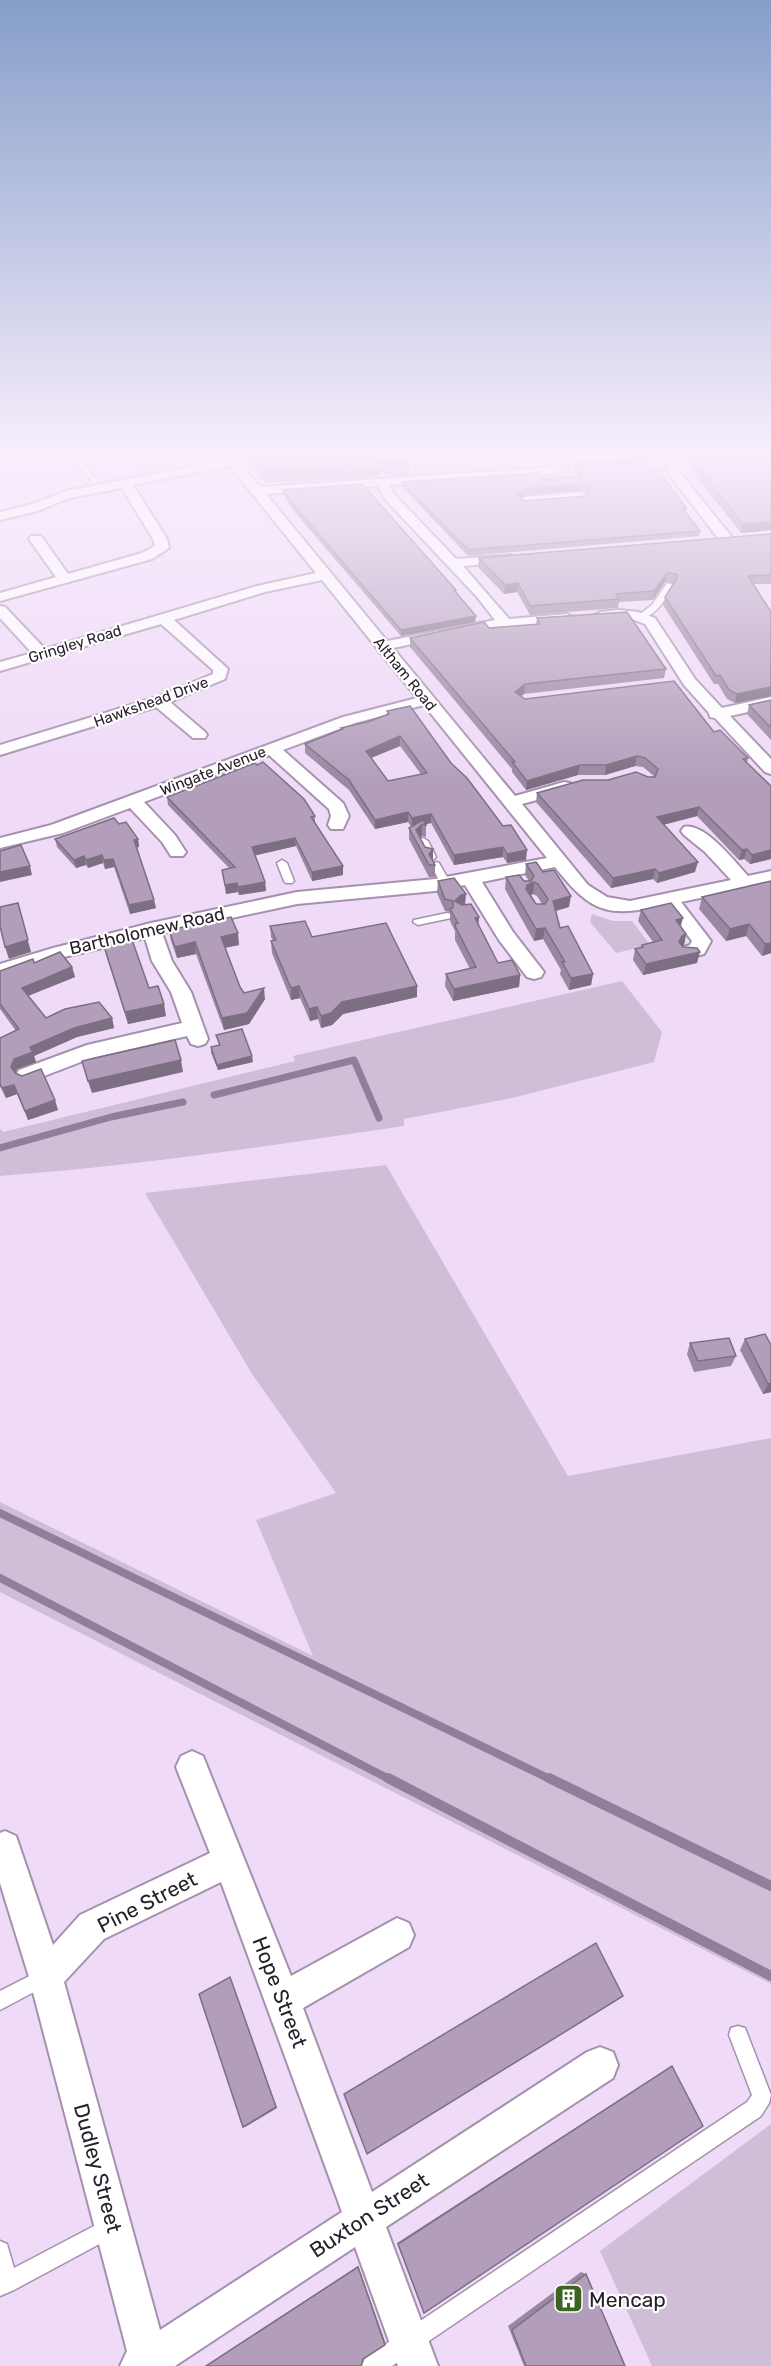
<svg xmlns="http://www.w3.org/2000/svg" width="771" height="2366" viewBox="0 0 771 2366" font-family="Rubik,sans-serif">
	<rect width="100%" height="100%" fill="#efdaf8"/>
	<path fill="#e8cff4" d="M51,452H213L218,458L210,463L79,488L67,474L0,487V461Z"/>
	<g fill="#d0bed8">
		<path d="M443,452H467L477,472L415,476L407,456Z"/>
		<path d="M711,452L749,453L570,467L567,463Z"/>
		<path d="M592,914L613,921H632L648,942L646,946L616,953L590,922Z"/>
		<path d="M622,981L662,1032L654,1062L512,1098L404,1119V1126C270,1146 136,1166 0,1176V1129L3,1132L295,1061L293,1056Z"/>
		<path d="M386,1165L568,1476L771,1438V1984L0,1592V1502L313,1656L256,1520L336,1493L252,1374L145,1193Z"/>
		<path d="M771,2124V2366H652L600,2251Z"/>
	</g>
	<g fill="none" stroke-linecap="round" stroke-linejoin="round">
		<g stroke="#917e9a" stroke-width="7">
			<path d="M214,1095L354,1060L379,1118"/>
			<path d="M0,1148L111,1117L183,1102"/>
		</g>
		<g stroke="#917e9a" stroke-width="8">
			<path d="M0,1513L552,1780"/>
			<path d="M0,1578L391,1780"/>
		</g>
		<g stroke="#917e9a" stroke-width="10">
			<path d="M388,1778L771,1976"/>
			<path d="M549,1778L771,1886"/>
		</g>
		<defs>
			<g id="lane">
				<path d="M70,452H76L98,482L97,483H93Z"/>
				<path d="M208,452H221L147,467L144,465Z"/>
				<path d="M667,583L674,585C666,597 656,618 640,618V614L652,605Z"/>
				<path d="M423,838L428,841L436,857L434,859H428L426,857L418,841Z"/>
				<path d="M282,860L287,863L294,881L292,883H286L284,881L277,863Z"/>
				<path d="M436,862L439,863L451,884L449,886H443L441,884L431,865Z"/>
				<path d="M447,913L451,914V918L418,925L413,922L414,920Z"/>
				<path d="M45,1968L51,1971L54,1977L51,1983L0,2010V1991Z"/>
				<path d="M738,2026L745,2028L771,2095L769,2103L761,2116L392,2366H362L365,2358L747,2102L752,2095L729,2035L731,2028Z"/>
				<path d="M111,2217L118,2220L121,2227L118,2234L14,2290L0,2296V2241L7,2244L14,2268Z"/>
			</g>
			<g id="street">
				<path d="M0,452H28L26,455L0,460Z"/>
				<path d="M219,452H231L260,487L554,467L548,452H560L567,467L557,474L389,485L394,494L456,559L512,555L514,558L512,561L507,562L463,566L509,619L567,614L574,618L572,621L485,629L393,648L515,796L564,782L570,783L572,787L570,791L522,804L588,885L607,897L630,901L731,880L705,852L684,835L681,831L684,827C704,822 735,862 748,876L771,871V883L681,902L711,941L704,954L688,958L681,956L678,952L681,948L690,945L692,941L665,905C608,918 591,913 555,867L482,882L513,932L544,972L541,977L534,979L527,977L499,940L465,885L435,891L297,904L162,933L172,961L191,992L208,1039L205,1044L198,1046L191,1044L187,1036L91,1058L26,1083L19,1080L16,1075L19,1070L87,1045L182,1023L171,992L152,961L145,938L64,957L0,978V964L53,948L151,923L297,892L435,879L547,858L424,705L355,723L283,750L343,803L349,816L343,829H331L328,825L331,816L329,809L269,755L144,802L175,835L186,852L183,856H171L162,842L130,808L63,833L0,848V838L51,825L343,717L417,698L322,580L265,592L174,620L228,669L225,679L170,702L205,732L207,735L205,738H193L156,707L0,755V745L154,698L213,674V670L161,624L0,671V662L32,653L0,618V606L5,607L45,649L257,586L316,573L230,466L133,485L167,539L169,548L152,559L0,601V593L56,577L29,539L31,536H41L68,574L142,553L155,546L153,539L122,488L69,498L38,511L0,520V512L30,505L66,491L225,460ZM378,486L385,499L478,598L495,620L387,641L266,494Z"/>
				<path d="M474,452H502C496,458 483,457 475,456Z"/>
				<path d="M671,465L675,466L731,536L733,539L731,542H721L665,469Z"/>
				<path d="M581,492L587,496L585,499L525,505L519,501L525,497Z"/>
				<path d="M619,610L638,612L655,618L695,679L722,708L771,697V707L730,716L771,759V774L765,772L715,718L710,717L709,713L684,685L645,624L632,619L600,620L593,616L600,612Z"/>
				<path d="M192,1751L203,1756L291,1976L397,1918L409,1923L414,1935L409,1947L303,2008L372,2192L587,2052L600,2047L613,2052L618,2065L613,2078L386,2227L438,2366H398L355,2247L175,2366H120L127,2351L29,1977L0,1883V1833L5,1831L16,1836L53,1945L80,1915L210,1853L176,1767L181,1756ZM221,1882L342,2212L160,2330L64,1982L104,1939Z"/>
			</g>
		</defs>
		<use href="#lane" stroke="#a591ad" stroke-width="3"/>
		<use href="#street" stroke="#a591ad" stroke-width="4"/>
		<use href="#lane" fill="#fff" fill-rule="evenodd"/>
		<use href="#street" fill="#fff" fill-rule="evenodd"/>
	</g>
	<g fill="#9988a1" fill-rule="evenodd">
		<path d="M242,452H325L332,456L338,454L339,452H428L407,453L410,462V475H387L382,471L377,476L353,478L266,483Z"/>
		<path d="M691,455H771V530L741,533L692,471L693,467L690,463Z"/>
		<path d="M575,464L652,469L686,508L685,512L700,531L699,536L468,556L402,487V482L544,479L579,476L574,469ZM581,490L587,494L586,496L524,501L520,498L525,495Z"/>
		<path d="M283,490L456,590V592L476,616L475,622L401,636L292,509L284,495Z"/>
		<path d="M771,534V584H753L771,612V696L735,703L727,699L718,684H714L663,605L665,597L674,583L665,582L653,600L619,602L618,608L530,615L517,592L504,594L478,567L479,558Z"/>
		<path d="M537,618L666,669L664,678L524,694L521,696L525,699L714,732L748,758L747,763L771,786V859L750,864L744,859L739,860L697,816L663,825L695,872L657,883L653,879L611,888L536,802L537,793L608,780L655,777L643,767L635,766L605,775H578L526,790L512,772V769L410,647V638L489,628L536,624Z"/>
		<path d="M771,700V740L747,714L749,705Z"/>
		<path d="M387,711L451,763L526,860L507,863L503,857L454,865L431,823L426,824V837L422,836L420,838L435,865V877H429L409,839V828L411,827L408,822L375,829L349,790L305,753V744L341,730V728L367,722L387,715ZM400,746L421,774L388,781L371,758Z"/>
		<path d="M167,797L315,816V823L343,866V875L312,881L296,846L255,855L265,882L266,891L239,895L238,892L226,894L222,870L229,868L168,805Z"/>
		<path d="M119,824L138,839L139,847H137L156,908L130,914L114,867L105,869L103,863L88,868L86,865L76,868L57,847L55,839Z"/>
		<path d="M526,864L569,907L556,911L560,928L593,974L591,985L569,990L560,974L561,970L543,939L534,941L505,889L506,877L524,881H529L525,875ZM533,894L537,896L542,904H536L531,895Z"/>
		<path d="M438,881L479,917L478,925L498,963L520,975L519,987L453,1001L445,986L446,974L470,969L455,940V931L450,921V912L445,911L437,893Z"/>
		<path d="M771,881V953L762,956L746,936L726,941L699,909L702,897Z"/>
		<path d="M641,910L681,926L686,934L684,945L682,946L697,963L643,975L633,960L635,949L641,948L642,945L653,942L638,921Z"/>
		<path d="M270,926L312,937L417,986V997L343,1014L332,1025L321,1028L318,1019L310,1021L300,998L291,1000L272,953L271,941H273L271,937Z"/>
		<path d="M169,930L239,945L225,948L240,987L244,993L265,999L249,1024L224,1030L196,954L177,958L171,941Z"/>
		<path d="M103,943L149,988L166,1016L128,1024L106,955Z"/>
		<path d="M34,963L72,967L75,977L28,996L46,1018H112L114,1028L77,1037L34,1056L36,1062L17,1069L15,1073L58,1110L28,1120L17,1094L6,1098L0,1086V1038L16,1031L0,1009V971Z"/>
		<path d="M216,1035L253,1062L218,1070L211,1053V1047L219,1045Z"/>
		<path d="M765,1334L771,1392L763,1394L740,1350L745,1339Z"/>
		<path d="M690,1343L736,1356L731,1366L694,1372L687,1354Z"/>
		<path d="M672,2066L424,2313L397,2243L667,2069Z"/>
		<path d="M358,2266L385,2342L363,2359L361,2366H205Z"/>
		<path d="M581,2272L586,2274L625,2366H524L508,2326Z"/>
	</g>
	<g fill="#7d6f83">
		<path d="M382,459V471L377,476L353,478V466Z"/>
		<path d="M581,484V490L525,495L517,500V495L525,489Z"/>
		<path d="M771,522V530L741,533L743,524Z"/>
		<path d="M667,573L665,582L653,600L654,591Z"/>
		<path d="M518,583L517,592L504,594L505,585Z"/>
		<path d="M476,616L475,622L401,636V630Z"/>
		<path d="M525,684L524,694L514,702L515,692Z"/>
		<path d="M771,687V696L735,703L737,694Z"/>
		<path d="M400,736V746L366,760V751Z"/>
		<path d="M637,756L635,766L605,775L606,765Z"/>
		<path d="M580,765L578,775L526,790L527,781Z"/>
		<path d="M699,807L697,816L655,827L657,817Z"/>
		<path d="M408,812V822L375,829V820Z"/>
		<path d="M431,814V823L422,825V836L416,842V830L412,827V818Z"/>
		<path d="M295,838L296,846L253,856L252,847Z"/>
		<path d="M138,839L139,847L136,848L134,840Z"/>
		<path d="M503,847V857L454,865V855Z"/>
		<path d="M433,849V861L429,866V854Z"/>
		<path d="M747,849L744,859L739,860L742,850Z"/>
		<path d="M527,850L526,860L507,863V854Z"/>
		<path d="M771,850V859L750,864L752,855Z"/>
		<path d="M102,855L103,863L88,868L86,860Z"/>
		<path d="M84,856L86,865L76,868L74,860Z"/>
		<path d="M113,859L114,867L105,869L104,860Z"/>
		<path d="M698,862L695,872L657,883L659,873Z"/>
		<path d="M30,866L32,875L0,882V872Z"/>
		<path d="M343,866V875L312,881V872Z"/>
		<path d="M655,869L653,879L611,888L613,878Z"/>
		<path d="M265,882L266,891L239,895L238,887Z"/>
		<path d="M534,882L533,894L526,897L527,885Z"/>
		<path d="M237,883L238,892L226,894L225,885Z"/>
		<path d="M466,894L465,906L460,907L455,901L461,895Z"/>
		<path d="M571,896L569,907L551,912L553,901Z"/>
		<path d="M154,900L156,908L130,914L129,905Z"/>
		<path d="M21,915L31,952L9,959L5,947Z"/>
		<path d="M479,917L478,929L475,918Z"/>
		<path d="M683,918L680,929L676,920Z"/>
		<path d="M749,924L746,936L726,941L730,929Z"/>
		<path d="M545,928L543,939L534,941L536,929Z"/>
		<path d="M238,933L239,945L223,948L221,937Z"/>
		<path d="M686,934L684,945L679,947V942L682,936Z"/>
		<path d="M195,942L196,954L177,958L175,947Z"/>
		<path d="M771,943V953L762,956L765,944Z"/>
		<path d="M700,952L697,963L643,975L646,964Z"/>
		<path d="M72,967L75,977L25,997L22,988Z"/>
		<path d="M593,974L591,985L569,990L571,978Z"/>
		<path d="M520,975L519,987L453,1001L454,989Z"/>
		<path d="M299,986L300,998L291,1000V988Z"/>
		<path d="M417,986V997L343,1014L332,1025L321,1028V1016L342,1002Z"/>
		<path d="M264,988L265,999L249,1024L224,1030L222,1018Z"/>
		<path d="M164,1004L166,1016L128,1024L125,1012Z"/>
		<path d="M317,1007L318,1019L310,1021L309,1009Z"/>
		<path d="M112,1018L114,1028L77,1037L34,1056L36,1062L17,1069L14,1076L11,1067L14,1059L30,1047L74,1028Z"/>
		<path d="M252,1056L253,1062L218,1070L217,1065Z"/>
		<path d="M181,1060L183,1072L92,1093L88,1081Z"/>
		<path d="M14,1085L17,1094L6,1098L2,1088Z"/>
		<path d="M55,1100L58,1110L28,1120L25,1111Z"/>
		<path d="M771,1383V1392L763,1394L768,1384Z"/>
		<path d="M230,1977L277,2108L245,2127H243Z"/>
		<path d="M623,1996L619,1999L367,2154Z"/>
		<path d="M358,2266L385,2342V2345L358,2267Z"/>
	</g>
	<g fill="#b29ebb" stroke="#7d6f83" stroke-width="1.5" fill-rule="evenodd">
		<path d="M251,452H325L332,456L338,454L339,452H406L410,462L387,463L382,459L377,464L353,466L265,470Z"/>
		<path d="M736,452H763L766,456L771,455V522L743,524L694,463H697L691,455Z"/>
		<path d="M645,459L652,469H657L686,508L683,509L700,531L468,550L402,482L541,473L544,479L582,476L575,464ZM581,484L590,490L586,496L524,501L517,495L525,489Z"/>
		<path d="M362,484L456,590H454L476,616L401,630L292,503L283,490Z"/>
		<path d="M771,534V575L748,576L771,612V687L737,694L729,690L720,675L716,676L665,597L677,578L676,574L667,573L654,591L616,594L619,599L530,606L518,583L505,585L479,558Z"/>
		<path d="M627,612L666,669L525,684L515,692L525,699L674,681L714,732L720,730L748,758L743,759L771,786V850L752,855L747,849L742,850L699,807L657,817L698,862L659,873L655,869L613,878L537,793L583,780H608L636,772L648,777H655L658,769L645,758L637,756L606,765H580L527,781L512,762H515L410,638L484,622L489,628L540,624L537,618Z"/>
		<path d="M771,700V728L749,705Z"/>
		<path d="M410,706L451,763L467,778L503,826L511,825L527,850L507,854L503,847L454,855L431,814L412,818L408,812L375,820L349,780L305,744L343,729L341,728L367,722L389,714L387,711ZM400,736L427,773L388,781L366,751Z"/>
		<path d="M263,762L304,799L315,816L311,817L343,866L312,872L295,838L252,847L265,882L238,887L237,883L225,885L222,870L235,867L167,797L255,763L257,765Z"/>
		<path d="M114,818L119,824L126,822L138,839L134,840L154,900L129,905L113,859L104,860L102,855L86,860L84,856L74,860L55,839Z"/>
		<path d="M423,820L426,825L422,824L416,830L425,847L433,849L429,854L435,865H429L409,828Z"/>
		<path d="M21,845L30,866L0,872V851Z"/>
		<path d="M536,862L543,872L554,870L571,896L553,901L560,928L568,926L593,974L571,978L562,962H565L545,928L536,929L506,877L519,875L524,881H531L534,876L526,864ZM534,882L538,884L548,899L545,904H536L526,889L527,885Z"/>
		<path d="M454,878L466,894L461,895L455,901L462,905L471,904L479,917L475,918L498,963L512,960L520,975L454,989L446,974L476,967L456,928L455,924L458,923L450,909L453,908V901L445,899L438,881Z"/>
		<path d="M771,881V943L765,944L749,924L730,929L702,897Z"/>
		<path d="M18,903L28,940L5,947L0,926V907Z"/>
		<path d="M671,903L683,918L676,920L686,934L682,936L679,942L683,947L697,948L700,952L646,964L635,949L643,947L642,945L662,940L641,910Z"/>
		<path d="M231,917L238,933L221,937L240,987L244,993L264,988L247,1013L222,1018L195,942L175,947L169,930Z"/>
		<path d="M305,921L312,937L386,923L417,986L342,1002L331,1013L321,1016L317,1007L309,1009L299,986L291,988L271,941L276,940L270,926Z"/>
		<path d="M131,937L149,988L158,986L164,1004L125,1012L103,943Z"/>
		<path d="M60,952L72,967L22,988L46,1018L65,1009L99,1002L112,1018L74,1028L30,1047L33,1052L14,1059L11,1067L15,1073L22,1076L41,1069L55,1100L25,1111L14,1085L2,1088L0,1084V1038L19,1029L0,1004V971L33,959L34,963Z"/>
		<path d="M242,1029L252,1056L217,1065L211,1047L220,1045L216,1035Z"/>
		<path d="M175,1040L181,1060L88,1081L82,1061Z"/>
		<path d="M765,1334L771,1345V1383L768,1384L745,1339Z"/>
		<path d="M729,1338L736,1356L698,1361L690,1343Z"/>
		<path d="M596,1943L623,1996L367,2154L344,2094Z"/>
		<path d="M230,1977L276,2107L243,2127L199,1994Z"/>
		<path d="M672,2066L703,2126L424,2313L398,2244Z"/>
		<path d="M358,2267L385,2345L363,2359L361,2366H206Z"/>
		<path d="M586,2274L625,2366H526L512,2330Z"/>
	</g>
	<linearGradient id="sky" x2="0" y2="1"><stop stop-color="#859ec9"/><stop offset="0.58" stop-color="#f8eefc"/><stop offset="1" stop-color="#f8eefc" stop-opacity="0"/></linearGradient>
	<rect width="771" height="783" fill="url(#sky)"/>
	<defs>
		<symbol id="building-square" viewBox="-11 -11 22 22"><rect x="-9" y="-9" width="18" height="18" rx="4" fill="#3b6420" stroke="#fff"/><path d="M-4-6H4V6H1V3H-1V6H-4ZM-2.5-4.3h1.7v1.8h-1.7ZM.8-4.3h1.7v1.8H.8ZM-2.5-1h1.7V.8h-1.7ZM.8-1h1.7V.8H.8Z" fill="#fff"/></symbol>
	</defs>
	<g fill-rule="evenodd">
		<use href="#building-square" x="552" y="2282" width="33" height="33"/>
	</g>
	<g text-anchor="middle" dominant-baseline="central" stroke-width="4.5" stroke-linejoin="round" paint-order="stroke">
		<g font-size="15" fill="#28202b" stroke="#fff">
			<text transform="translate(75 644) rotate(-17)">Gringley Road</text>
			<text transform="translate(405 674) rotate(51)">Altham Road</text>
			<text transform="translate(151 702) rotate(-20)">Hawkshead Drive</text>
			<text transform="translate(213 771) rotate(-21)">Wingate Avenue</text>
		</g>
		<g font-size="18" fill="#28202b" stroke="#fff">
			<text transform="translate(147 931) rotate(-13)">Bartholomew Road</text>
		</g>
		<g font-size="21" fill="#28202b" stroke="#fff">
			<text transform="translate(147 1902) rotate(-27)">Pine Street</text>
			<text transform="translate(280 1992) rotate(69)">Hope Street</text>
			<text transform="translate(98 2168) rotate(75)">Dudley Street</text>
			<text transform="translate(369 2215) rotate(-33)">Buxton Street</text>
		</g>
		<g font-size="21" fill="#28202b" stroke="#fff" text-anchor="start">
			<text x="589" y="2299">Mencap</text>
		</g>
	</g>
</svg>
